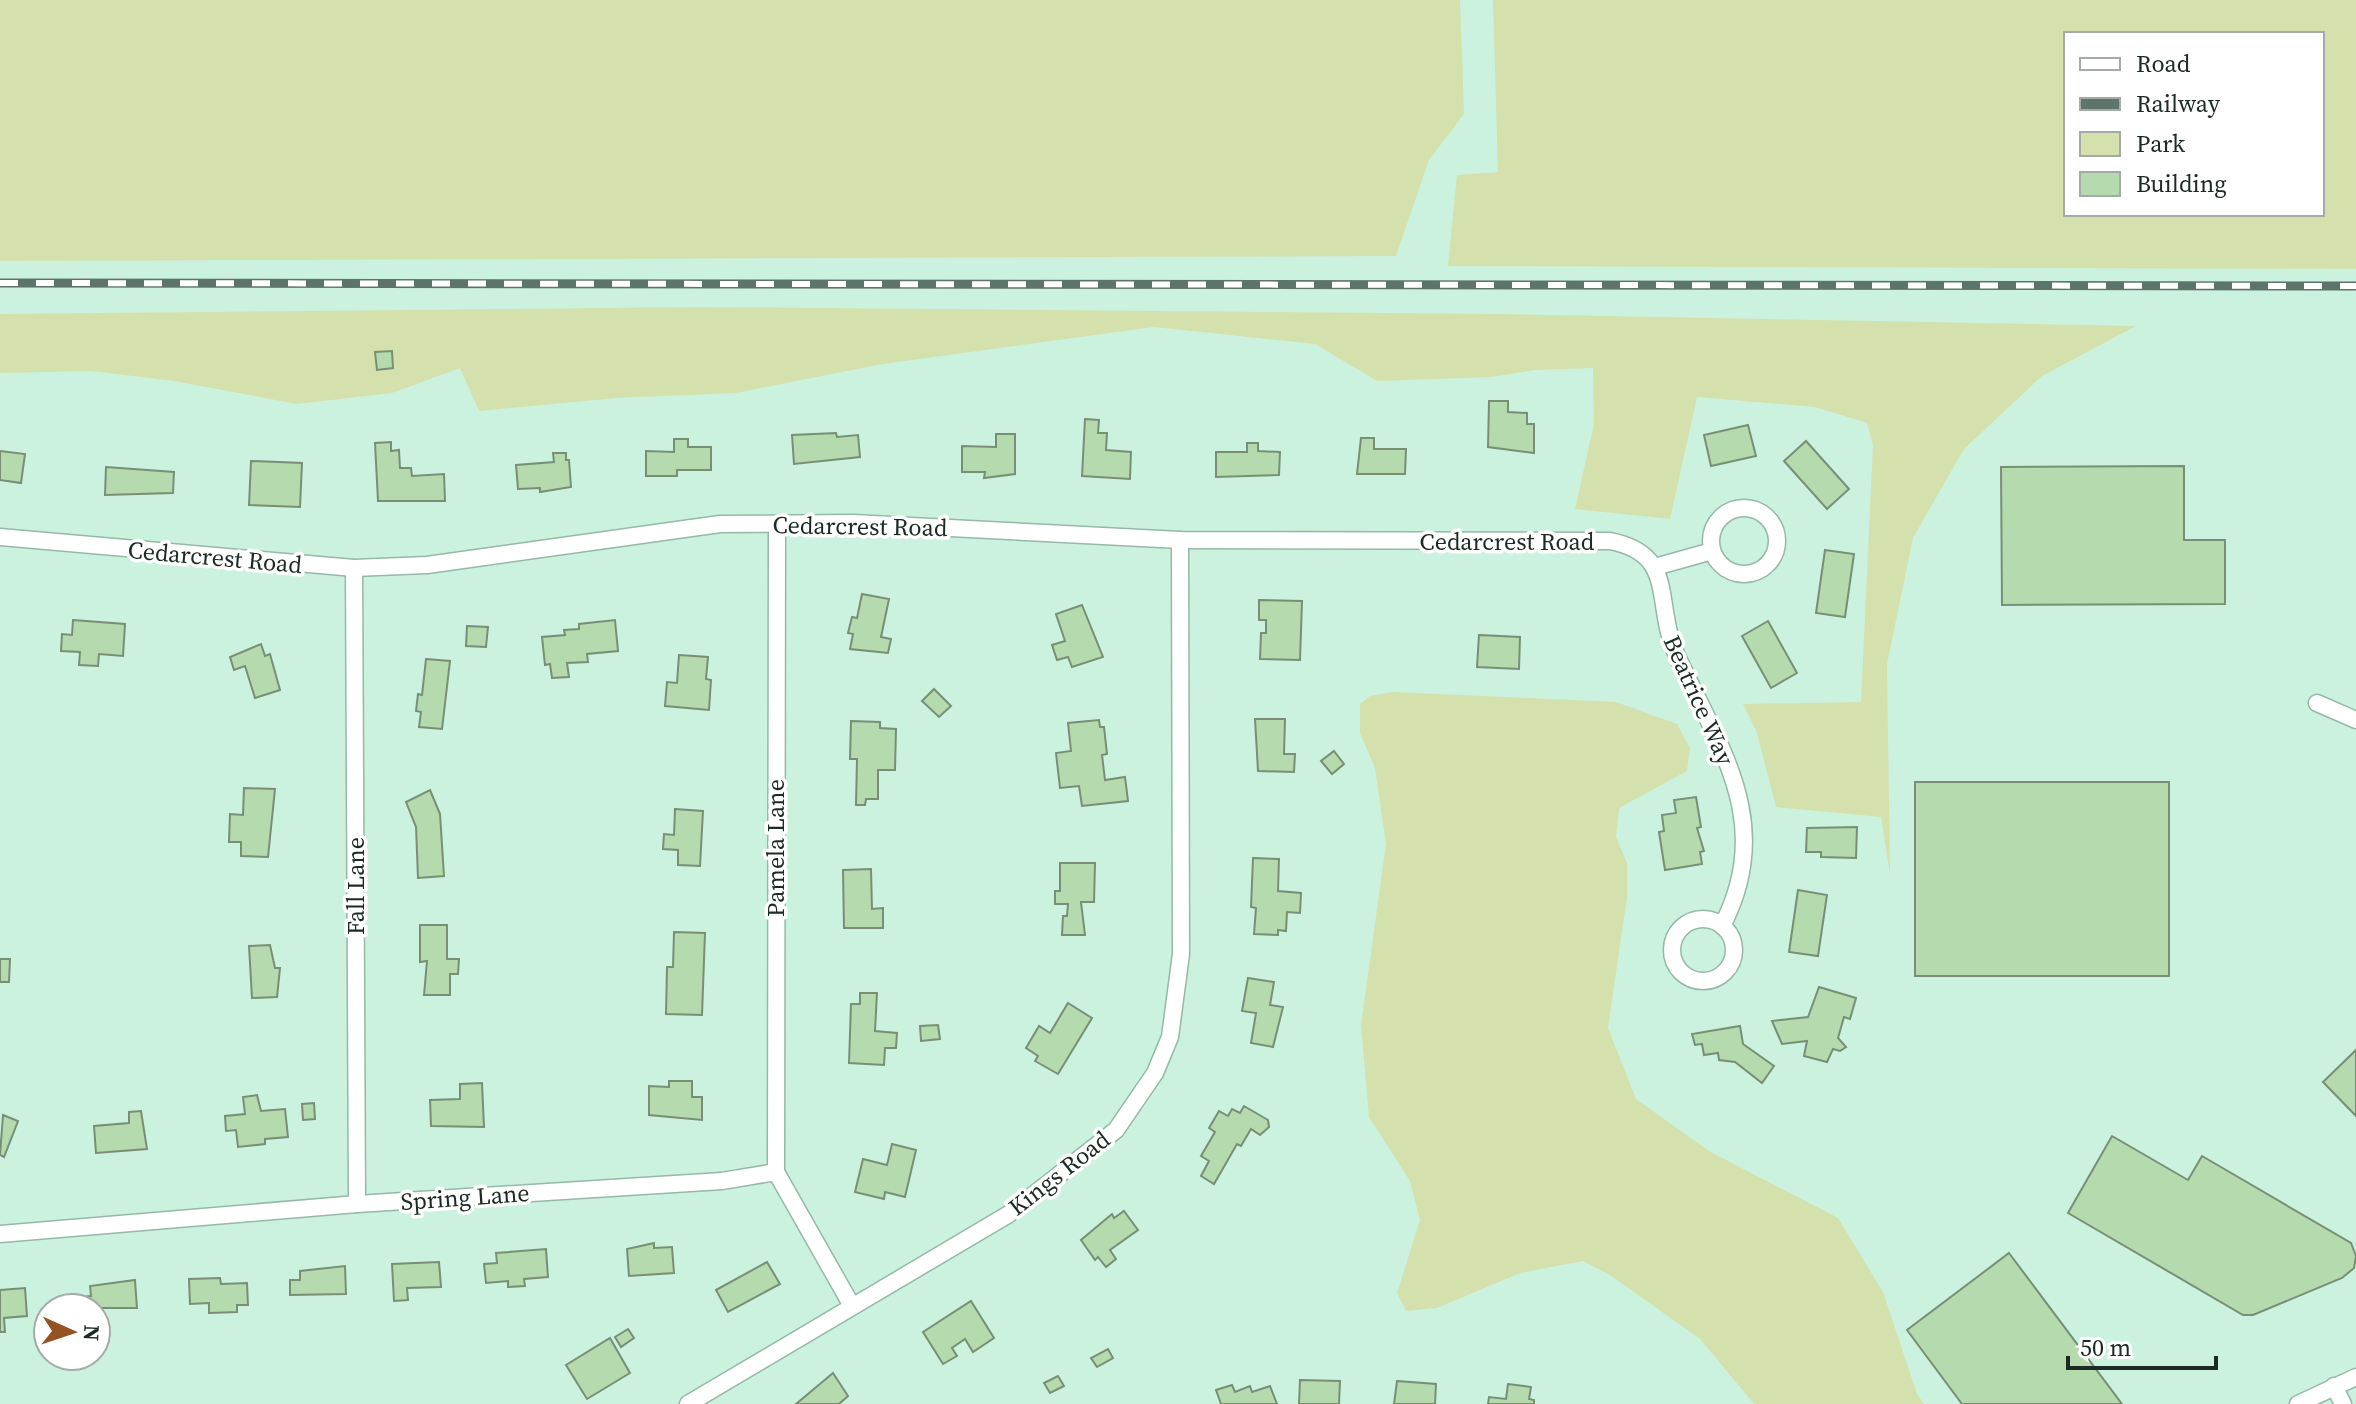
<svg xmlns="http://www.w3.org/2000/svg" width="2356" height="1404" viewBox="0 0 2356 1404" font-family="'Source Serif 4',serif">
	<rect width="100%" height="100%" fill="#cbf2df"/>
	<g fill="#d4e1ac" fill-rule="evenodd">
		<path d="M0,0H1460L1464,114L1429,160L1396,256L0,261Z"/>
		<path d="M1493,0H2356V269L1448,266L1457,175L1498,172ZM2322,34V214H2066V34Z"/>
		<path d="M700,307L1495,314L2136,326L2042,376L1964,449L1913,538L1887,664L1890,874L1881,817L1776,807L1757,733L1743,704L1861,702L1873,445L1867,423L1815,407L1697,397L1670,519L1575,509L1594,424L1593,368L1535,370L1492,377L1377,381L1315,344L1154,327L883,364L736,393L616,398L479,411L460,368L392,393L297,404L174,381L91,371L0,373V314Z"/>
		<path d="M1393,692L1616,702L1677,724L1690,748L1687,771L1619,808L1616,837L1627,863V897L1608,1028L1636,1099L1709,1151L1838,1218L1883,1292L1917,1394L1924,1404H1754L1700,1339L1610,1275L1583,1261L1520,1273L1437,1308L1406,1311L1397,1293L1420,1220L1410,1181L1369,1117L1361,1025L1386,844L1375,768L1360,733V704L1370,696Z"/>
	</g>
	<g fill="#b4daae" stroke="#788f75" stroke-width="2">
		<path d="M392,351L393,368L377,370L375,352Z"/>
		<path d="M1489,401H1508V412L1527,413V424H1534V453L1488,447Z"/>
		<path d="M1085,419L1099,420L1098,433H1107L1106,450L1131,452L1130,479L1082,476Z"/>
		<path d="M1748,425L1756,456L1711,466L1704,435Z"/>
		<path d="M836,433L837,437L858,435L860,457L794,464L792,435Z"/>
		<path d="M996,434H1015V474L984,478L985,472H962V446L996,447Z"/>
		<path d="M1361,438H1374V449H1406L1405,474H1357Z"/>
		<path d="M674,439H688V447H711V470H677V476H646V451L674,452Z"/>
		<path d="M1806,441L1849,489L1827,509L1784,461Z"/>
		<path d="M391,442V451L399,450L400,468H411L412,476L444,474L445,501H378L375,443Z"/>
		<path d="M1247,443H1258V451L1280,452L1279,475L1216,477V452H1247Z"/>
		<path d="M0,451L25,454L21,483L0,480Z"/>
		<path d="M553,453H566V460H569L571,487L540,492V488L518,489L516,465L554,462Z"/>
		<path d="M251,461L302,463L300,507L249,505Z"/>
		<path d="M2184,466V540H2225V604L2002,605L2001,467Z"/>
		<path d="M106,467L174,472L173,493L105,495Z"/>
		<path d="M1825,550L1854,554L1845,617L1816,613Z"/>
		<path d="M862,594L889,599L881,637L891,639L888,653L850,649L853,634L848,633L852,617L857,618Z"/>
		<path d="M1259,600L1302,601L1300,660L1260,659L1261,633H1266V620H1259Z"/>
		<path d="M1082,605L1103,657L1072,667L1068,657L1057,660L1052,645L1065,641L1056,614Z"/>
		<path d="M73,620L125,624L123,656L99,654L98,666L79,665L80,652L61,651L62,634L72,635Z"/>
		<path d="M615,620L618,651L587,654L588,662L567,663L569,677L552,678L550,664L545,665L542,637L565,635L564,630L579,629V624Z"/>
		<path d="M1768,621L1797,673L1771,688L1742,636Z"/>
		<path d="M467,626L488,627L486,647L466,646Z"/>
		<path d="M1479,635L1520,637L1519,669L1477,667Z"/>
		<path d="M261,644L265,656L270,654L280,690L255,698L245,666L234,670L230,657Z"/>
		<path d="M679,655L708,657L706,679L711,680L709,710L665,706L667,682L677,683Z"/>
		<path d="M426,659L450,661L442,729L419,727L421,712L416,711L418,694L422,695Z"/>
		<path d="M934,689L951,706L939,717L922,701Z"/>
		<path d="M1255,719H1285L1284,754H1295L1294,772L1258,771Z"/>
		<path d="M1099,720L1100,727H1104L1107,754L1102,755L1105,780L1125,777L1128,801L1082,806L1079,786L1060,788L1056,753L1071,751L1068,723Z"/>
		<path d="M851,721L880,722V728L896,729L895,770H878V799H866L865,805H856L857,759H850Z"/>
		<path d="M1334,751L1344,764L1332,774L1321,761Z"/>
		<rect x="1915" y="782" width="254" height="194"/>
		<path d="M244,788L275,789L268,857L241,856V842H229L230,814L243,815Z"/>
		<path d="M430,790L440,814L444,876L418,878L416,827L406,802Z"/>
		<path d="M1696,797L1701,827L1697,828L1704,851L1700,852L1702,864L1665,870L1659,832L1664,831L1662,815L1676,813L1674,800Z"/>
		<path d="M675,809L703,811L700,866L678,865V850L663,849L664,834L674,835Z"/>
		<path d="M1857,827L1856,858L1821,857V852H1806L1807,828Z"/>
		<path d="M1253,858L1279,859L1278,891L1301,893L1300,913L1287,912L1286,931L1278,930V935L1254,934L1256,908L1251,907Z"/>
		<path d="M1060,863H1095L1094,902H1081L1085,935H1062L1063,916H1067L1068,904H1055V891H1060Z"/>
		<path d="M871,869L872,909L883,908V928H844L843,870Z"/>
		<path d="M1798,890L1827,895L1818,956L1789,952Z"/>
		<path d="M420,925H447V959H459L458,974H450V995H424L427,961L420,962Z"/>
		<path d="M674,932L705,933L702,1015L666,1014L667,967H673Z"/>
		<path d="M270,945L275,968H280L277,997L252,998L249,946Z"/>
		<path d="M0,959H10L9,982H0Z"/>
		<path d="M1248,978L1274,982L1270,1005L1283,1007L1273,1047L1251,1043L1256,1013L1242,1011Z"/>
		<path d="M1819,987L1856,998L1850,1019L1844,1017L1838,1038L1846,1047L1840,1051L1833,1049L1827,1062L1804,1056L1807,1041L1782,1044L1772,1021L1808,1017Z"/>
		<path d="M860,993H877L875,1031L897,1033L896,1048H885L884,1065L849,1063L851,1004H860Z"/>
		<path d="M1068,1003L1092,1018L1058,1074L1035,1061L1038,1056L1026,1048L1039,1026L1050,1033Z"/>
		<path d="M938,1025L940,1039L921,1041L920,1026Z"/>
		<path d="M1740,1026L1743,1044L1774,1066L1762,1083L1735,1062L1719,1060L1718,1053L1704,1055L1702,1044L1695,1045L1692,1034Z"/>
		<path d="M2356,1050V1116L2323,1082Z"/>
		<path d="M669,1081H692V1097H702V1120L649,1115V1086L669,1087Z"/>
		<path d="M482,1083L484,1127L431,1126L430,1100L460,1099V1084Z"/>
		<path d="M257,1095L261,1111L285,1109L288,1137L265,1139V1144L238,1147L236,1130L226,1131L225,1116L245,1114L243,1097Z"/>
		<path d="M314,1103L315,1119L303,1120L302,1104Z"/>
		<path d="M1244,1106L1268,1120L1269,1127L1260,1135L1251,1129L1241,1146L1237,1144L1214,1184L1201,1176L1209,1161L1201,1156L1215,1132L1209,1128L1219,1111L1228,1116L1232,1109L1240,1113Z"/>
		<path d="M141,1111L147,1149L96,1153L94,1126L129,1123V1112Z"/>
		<path d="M3,1115L18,1121L4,1157L0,1155Z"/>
		<path d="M2112,1136L2188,1180L2202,1156L2351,1243L2356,1256L2354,1268L2342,1278L2253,1315H2243L2068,1213Z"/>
		<path d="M892,1144L916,1150L905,1197L885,1192L884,1199L855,1192L863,1159L887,1165Z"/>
		<path d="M1124,1211L1138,1230L1110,1250L1116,1259L1106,1267L1098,1257L1095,1260L1081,1240L1112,1214L1114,1218Z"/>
		<path d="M654,1243V1248L672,1247L674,1273L629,1276L627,1249Z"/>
		<path d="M546,1249L548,1277L524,1279L525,1286L508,1287V1281L486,1283L484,1264L497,1263L496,1253Z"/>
		<path d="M2009,1253L2122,1404H1962L1907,1330Z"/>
		<path d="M439,1262L441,1287L407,1288L408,1300L394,1301L392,1264Z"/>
		<path d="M767,1262L780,1284L728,1312L716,1290Z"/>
		<path d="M345,1266L346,1294L290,1295V1280H300V1271Z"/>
		<path d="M220,1278L221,1284L247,1283L248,1305H237V1312L209,1313V1303L190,1304L189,1279Z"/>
		<path d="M135,1280L137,1308H82L81,1297L91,1296L90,1286Z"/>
		<path d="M25,1288L27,1316L4,1318L5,1332H0V1290Z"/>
		<path d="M971,1301L994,1338L973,1352L965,1339L952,1348L957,1356L943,1364L923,1332Z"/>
		<path d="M628,1329L634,1338L621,1347L615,1337Z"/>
		<path d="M610,1338L630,1373L587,1399L566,1365Z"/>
		<path d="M1108,1349L1113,1358L1097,1367L1091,1358Z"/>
		<path d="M833,1373L848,1396L839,1404H796Z"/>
		<path d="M1058,1376L1064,1386L1050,1393L1044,1383Z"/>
		<path d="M1300,1380L1340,1381L1339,1404H1299Z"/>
		<path d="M1397,1381L1436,1384L1435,1404H1394Z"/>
		<path d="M1508,1384L1531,1387L1529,1399L1534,1400V1404H1488L1489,1397L1506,1399Z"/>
		<path d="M1232,1385L1235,1392L1250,1386L1252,1392L1270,1386L1277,1404H1221L1216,1390Z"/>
	</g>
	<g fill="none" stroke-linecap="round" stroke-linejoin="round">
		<defs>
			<g id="street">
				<circle cx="1744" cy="541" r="33"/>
				<path d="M0,537L354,568L427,565L720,524L853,523L1180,540L1610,541C1678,554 1653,603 1677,656C1719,747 1776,823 1722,926"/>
				<path d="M1655,567L1712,551"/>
				<path d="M354,568L357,1204"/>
				<path d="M2317,703L2356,720"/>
				<circle cx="1703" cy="950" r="31"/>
				<path d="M776,1172L777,524"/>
				<path d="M0,1234L357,1204L722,1181L776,1172L852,1306"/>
				<path d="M2334,1386L2343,1404"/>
				<path d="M688,1404L1009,1214L1116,1130L1155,1073L1170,1037L1181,954L1180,540"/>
				<path d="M2298,1404L2356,1377"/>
			</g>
		</defs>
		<use href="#street" stroke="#94b9a7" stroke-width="19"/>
		<use href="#street" stroke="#fff" stroke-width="16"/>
		<defs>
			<path id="rail" d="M0,283L2356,286"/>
		</defs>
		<use href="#rail" stroke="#5c7469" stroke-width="9"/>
		<use href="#rail" stroke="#fff" stroke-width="6" stroke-dasharray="18" stroke-linecap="butt"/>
	</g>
	<g text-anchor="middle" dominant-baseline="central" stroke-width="7" stroke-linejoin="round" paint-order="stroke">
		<g font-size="24" fill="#1b2a23" stroke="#fff">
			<text transform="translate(860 526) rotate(1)">Cedarcrest Road</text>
			<text x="1507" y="541">Cedarcrest Road</text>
			<text transform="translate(215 557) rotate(5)">Cedarcrest Road</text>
			<text transform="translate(1699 700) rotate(66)">Beatrice Way</text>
			<text transform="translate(775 848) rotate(-90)">Pamela Lane</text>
			<text transform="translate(355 886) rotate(-90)">Fall Lane</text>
			<text transform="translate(1059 1173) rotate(-38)">Kings Road</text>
			<text transform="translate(465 1197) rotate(-4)">Spring Lane</text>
		</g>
	</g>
	<rect x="2064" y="32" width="260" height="184" fill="#ffffff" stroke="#a4aaa7" stroke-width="2"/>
	<rect x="2080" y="58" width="40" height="12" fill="#ffffff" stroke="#a4aaa7" stroke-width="2"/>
	<text x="2136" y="72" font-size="24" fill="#1b2a23">Road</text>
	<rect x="2080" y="98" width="40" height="12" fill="#5c7469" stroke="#a4aaa7" stroke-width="2"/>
	<text x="2136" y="112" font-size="24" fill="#1b2a23">Railway</text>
	<rect x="2080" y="132" width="40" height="24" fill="#d4e1ac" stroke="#a4aaa7" stroke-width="2"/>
	<text x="2136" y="152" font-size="24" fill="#1b2a23">Park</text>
	<rect x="2080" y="172" width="40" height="24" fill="#b4daae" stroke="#a4aaa7" stroke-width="2"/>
	<text x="2136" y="192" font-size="24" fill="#1b2a23">Building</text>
	<g transform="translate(72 1332) rotate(93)"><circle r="38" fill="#ffffff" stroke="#a4aaa7" stroke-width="2"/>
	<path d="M0-6L14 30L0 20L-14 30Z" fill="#955223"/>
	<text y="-12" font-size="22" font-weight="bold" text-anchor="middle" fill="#1b2a23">N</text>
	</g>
	<path d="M2068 1356v12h148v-12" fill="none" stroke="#1b2a23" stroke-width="4"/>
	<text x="2080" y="1356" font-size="24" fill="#1b2a23" stroke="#ffffff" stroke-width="6" paint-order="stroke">50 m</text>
</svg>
